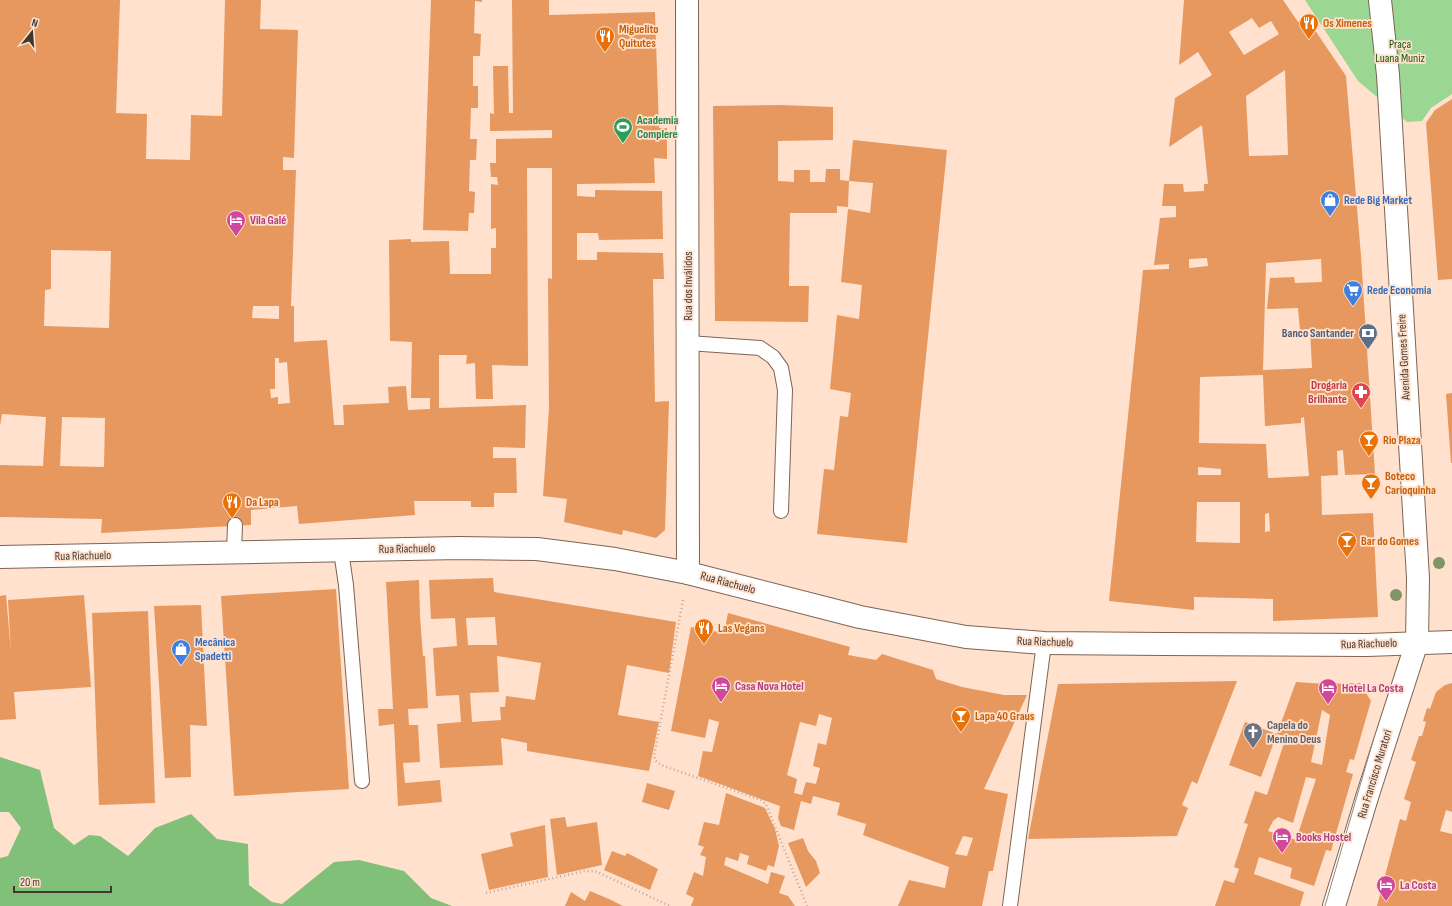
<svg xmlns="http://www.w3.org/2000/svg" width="1452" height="906" viewBox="0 0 1452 906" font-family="'Sofia Sans Condensed',sans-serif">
	<rect width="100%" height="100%" fill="#ffe1ce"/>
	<path fill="#9bd693" d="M1305,0H1452V94L1431,108L1422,121L1407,122L1358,81Z"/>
	<path fill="#81c079" d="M0,757L40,770L54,828L74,845L89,835L100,836L128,856L155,828L191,814L217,839L248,844L249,885L272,902L282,904L334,862L359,860L404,871L431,898L452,906H0V858L8,856L21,828L9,812H0Z"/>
	<g fill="#e6985f" fill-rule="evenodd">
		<path d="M0,0H120L116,113L147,114L146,159L190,160L191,115L222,116L225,0H261L260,29L298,30L294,158L283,157V170H296L291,306H294V342L327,340L334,425H344L343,405L389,403L388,387L406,386L408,410L430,409V398H411L412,342L390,341L389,240L411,239V242L449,241L450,274H491V248H496V228L491,229V184L498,185L497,177H491L490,163H496V139L552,138V130L490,131V113L494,114L493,66H508L509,113H513L512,0H549V15L655,12L659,128H667V159L654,158L655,183L577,184V196L595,197V190L662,191L663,239L599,240L598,233H577V260H597V252L663,253L664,279H653L655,402L669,401L665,530L656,538L623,530L622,535L564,522L567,499L543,496L549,408L548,278L552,279V168H527L528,366L492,365L493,399H476L475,363L466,364L467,355H439V408L526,405L525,448L493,447V458H516L517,493H494V507H471V501H414L415,515L299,524L297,506L251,510V525L101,533L102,519L0,517V465L43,466L46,417L2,414L0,426ZM51,250L111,251L109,328L44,326L45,290L51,289ZM253,306H279V319L252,318ZM275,358H279V363L287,362L290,403L278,404V397L271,398L270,389H275ZM62,417L105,418L104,467L60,466Z"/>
		<path d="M431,0H482V2L475,1L474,33L481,34L480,56H473V86H478V108H471L470,139H477L476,160H470L469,191L475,192L474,213H469L468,231L423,230Z"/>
		<path d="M1184,0H1283L1298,22L1306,17L1346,76L1361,256L1375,474L1345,475L1343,450L1337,451L1338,475L1321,476L1322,515L1373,513L1378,617L1273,621V599L1194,597V610L1109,601L1143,270L1169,269V264L1154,265L1160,218L1176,217V206H1162L1164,184H1183L1184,192L1204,191V184H1208L1202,125L1169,147L1175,98L1212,75L1198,52L1179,65ZM1252,18L1259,28L1271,21L1279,34L1244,55L1229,32ZM1285,70L1288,155L1249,156L1246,96ZM1207,258L1208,266L1189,268V259ZM1321,259L1322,282L1295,283L1294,277L1270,278L1267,309L1298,308L1300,330L1310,329L1312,368L1263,370L1266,263ZM1263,375L1265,426L1301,423V418L1304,417L1309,476L1268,478L1266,444L1199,443L1200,377ZM1198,467L1221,469V475H1198ZM1197,502H1240V543L1196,542ZM1269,513L1270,531L1265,532V514Z"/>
		<path d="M1452,99V279L1438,280L1426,123L1435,110Z"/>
		<path d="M781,105L833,107V140L778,141V181L794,182V170H810V182H825L826,169H840V180L849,181L848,207L837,206V213H790L789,286H809L808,322L715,321L713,106Z"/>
		<path d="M853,140L947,150L907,543L817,534L824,469L834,470L840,416L848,417L851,393L830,389L837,315L859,319L862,285L841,282L848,209L870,213L873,183L849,181Z"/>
		<path d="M1452,393V463H1451L1446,394Z"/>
		<path d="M493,578L494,592L676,622L669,673L627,665L618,715L659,722L649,771L527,751V743L501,738L503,765L440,768L437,724L461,722L459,695L436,696L433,648L457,646L455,618L431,619L429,580ZM495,617L497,645H468L466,618ZM497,656L541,663L535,700L506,696L505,707H500L501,720L472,722L470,693L499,692Z"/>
		<path d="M419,580L420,616L423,656H425L428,708L408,709L409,725H418L420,762L403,763L405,783L440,780L442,802L398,806L394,724L379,726L378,709H393L386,582Z"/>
		<path d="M336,589L349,789L234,796L221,596Z"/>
		<path d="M6,595L11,652L8,600L84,595L91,687L14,692L16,719L0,720V596Z"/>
		<path d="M201,605L207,726L190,725L191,777L165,778L154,606Z"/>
		<path d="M148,611L155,803L99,805L92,613Z"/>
		<path d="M728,613L850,647L848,655L876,660L882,654L933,670L936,679L962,687L1004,695H1027L984,789L1008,794L993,871H989L982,906H898L909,880L945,888L949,867L863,835L866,824L837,815L840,803L813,796L811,804L801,801L794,830L781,826L778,818L780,806L698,776L703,751L712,752L719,722L709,719L705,738L671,731L691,627L724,633ZM819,714L832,718L826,745L818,743L813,766L820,768L816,784L806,782L802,795L794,793L797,779L787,775L800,722L816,726ZM963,836L973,838L967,856L955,854Z"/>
		<path d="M1237,681L1197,784L1192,781L1182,805L1188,808L1177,836L1028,839L1058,684Z"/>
		<path d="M1296,682L1325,684L1360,683L1371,701L1354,760L1350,759L1346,772L1353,774L1331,851L1326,850L1314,886L1290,878L1292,868L1259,857L1254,874L1304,892L1300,906H1215L1224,880L1234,883L1239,869L1234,867L1248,824L1244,823L1255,791L1267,795L1286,737L1277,734L1261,777L1229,765L1245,722L1277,734ZM1322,710L1330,715L1322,765L1311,762ZM1306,777L1316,779L1296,840L1268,831L1273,821L1278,817L1293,823Z"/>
		<path d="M1452,683V812L1446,810L1440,831L1452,834V906H1377L1400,819L1406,821L1411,802L1404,799L1416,762L1411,760L1419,736H1422L1426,722L1423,721L1427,708L1430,709L1436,692L1445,685Z"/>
		<path d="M647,783L675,791L669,810L642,802Z"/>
		<path d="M726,793L765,808L775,829L779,846L774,867L768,865L766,871L747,864L749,856L740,853L738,861L726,857L724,865L768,884L771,872L785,876L779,893L788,896L795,906H691L694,898L686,894L694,872L703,876L706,857L700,855L704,847L698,845L704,822L719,825Z"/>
		<path d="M565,817L567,827L597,822L602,865L557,875L550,819Z"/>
		<path d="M545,825L548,877L489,890L481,854L513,846L510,833Z"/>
		<path d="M803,838L808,851L816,861L820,873L806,887L788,843Z"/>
		<path d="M612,851L625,856L627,853L658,869L650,890L604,870Z"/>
		<path d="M590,891L609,899L623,906H565L571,892L585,901Z"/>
	</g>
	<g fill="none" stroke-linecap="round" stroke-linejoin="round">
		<defs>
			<g id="lane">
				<path d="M688,343L760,348L773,357L781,368L785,390L781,511"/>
				<path d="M341,551L346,585L362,781"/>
				<path d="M234,553L235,525"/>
				<path d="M1010,906L1044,643"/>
			</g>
			<path id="street" d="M687,0L688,573"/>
			<g id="secondary">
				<path d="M0,557L459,548L537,549L615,559L688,573L860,617L966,637L1044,643L1164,644L1367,645L1452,642"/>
				<path d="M1334,906L1368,794L1417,642L1418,578L1388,75L1380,0"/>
			</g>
		</defs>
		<use href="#lane" stroke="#7e6453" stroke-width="16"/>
		<use href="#street" stroke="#7e6453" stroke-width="24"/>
		<use href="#secondary" stroke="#7e6453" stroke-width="24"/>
		<g stroke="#bfa898" stroke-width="2.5" stroke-dasharray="1 3" stroke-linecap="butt">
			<path d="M683,600L654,756L656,761L661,765L761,800L766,804L807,906"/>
			<path d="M486,893L585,871H595L670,906"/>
		</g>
		<use href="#lane" stroke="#fff" stroke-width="14"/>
		<use href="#street" stroke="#fff" stroke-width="22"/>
		<use href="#secondary" stroke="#fff" stroke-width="22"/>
		<path stroke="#988578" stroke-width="1" d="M1325,906L1373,741"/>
	</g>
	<g fill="#809566">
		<circle cx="1439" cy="563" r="6"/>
		<circle cx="1396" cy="595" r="6"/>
	</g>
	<defs>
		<symbol id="restaurant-pin" viewBox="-11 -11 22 30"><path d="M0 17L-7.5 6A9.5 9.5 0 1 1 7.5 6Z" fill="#e8710a" stroke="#ffe1ce"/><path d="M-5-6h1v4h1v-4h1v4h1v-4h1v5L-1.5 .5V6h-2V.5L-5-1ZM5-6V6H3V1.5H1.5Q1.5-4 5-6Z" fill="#fff"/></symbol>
		<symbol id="stadium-pin" viewBox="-11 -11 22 30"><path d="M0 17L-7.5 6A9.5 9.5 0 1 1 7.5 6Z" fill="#2e9e5b" stroke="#ffe1ce"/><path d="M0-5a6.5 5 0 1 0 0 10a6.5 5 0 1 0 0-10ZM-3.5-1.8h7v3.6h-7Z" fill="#fff"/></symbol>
		<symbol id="shop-pin" viewBox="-11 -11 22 30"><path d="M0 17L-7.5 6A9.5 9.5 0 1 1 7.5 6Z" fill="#3f7fe0" stroke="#ffe1ce"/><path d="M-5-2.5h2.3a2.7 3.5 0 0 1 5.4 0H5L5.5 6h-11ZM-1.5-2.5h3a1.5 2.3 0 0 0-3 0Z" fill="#fff"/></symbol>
		<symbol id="hotel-pin" viewBox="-11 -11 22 30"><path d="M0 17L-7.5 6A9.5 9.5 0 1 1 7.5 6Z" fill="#d1479c" stroke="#ffe1ce"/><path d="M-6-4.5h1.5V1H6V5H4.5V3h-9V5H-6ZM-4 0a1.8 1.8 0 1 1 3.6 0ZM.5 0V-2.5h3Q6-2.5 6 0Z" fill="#fff"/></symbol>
		<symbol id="supermarket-pin" viewBox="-11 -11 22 30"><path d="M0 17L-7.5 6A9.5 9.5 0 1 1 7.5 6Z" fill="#3f7fe0" stroke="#ffe1ce"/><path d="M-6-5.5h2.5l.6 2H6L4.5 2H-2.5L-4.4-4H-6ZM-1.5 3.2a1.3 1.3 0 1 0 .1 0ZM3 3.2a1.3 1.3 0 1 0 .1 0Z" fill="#fff"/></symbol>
		<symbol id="bank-pin" viewBox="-11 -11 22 30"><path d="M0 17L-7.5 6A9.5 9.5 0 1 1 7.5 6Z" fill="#5c6f8a" stroke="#ffe1ce"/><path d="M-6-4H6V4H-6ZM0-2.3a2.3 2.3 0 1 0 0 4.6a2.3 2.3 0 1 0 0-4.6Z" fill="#fff"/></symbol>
		<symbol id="pharmacy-pin" viewBox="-11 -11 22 30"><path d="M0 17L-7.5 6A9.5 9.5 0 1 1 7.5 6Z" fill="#e0444e" stroke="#ffe1ce"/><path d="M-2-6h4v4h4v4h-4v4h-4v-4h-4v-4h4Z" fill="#fff"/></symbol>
		<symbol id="bar-pin" viewBox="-11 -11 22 30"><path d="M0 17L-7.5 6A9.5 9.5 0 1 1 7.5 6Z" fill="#e8710a" stroke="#ffe1ce"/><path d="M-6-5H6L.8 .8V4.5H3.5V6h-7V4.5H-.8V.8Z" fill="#fff"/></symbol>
		<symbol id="church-pin" viewBox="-11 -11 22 30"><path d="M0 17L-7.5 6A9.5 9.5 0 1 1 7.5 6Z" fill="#6b7280" stroke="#ffe1ce"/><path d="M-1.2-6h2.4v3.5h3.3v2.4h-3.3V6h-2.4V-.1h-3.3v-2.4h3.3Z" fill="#fff"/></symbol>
	</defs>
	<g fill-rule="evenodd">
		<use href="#restaurant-pin" x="1298" y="12" width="22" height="30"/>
		<use href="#restaurant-pin" x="594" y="25" width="22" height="30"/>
		<use href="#stadium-pin" x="612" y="116" width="22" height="30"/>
		<use href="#shop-pin" x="1319" y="189" width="22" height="30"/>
		<use href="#hotel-pin" x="225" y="209" width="22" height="30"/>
		<use href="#supermarket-pin" x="1342" y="279" width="22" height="30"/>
		<use href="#bank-pin" x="1357" y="322" width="22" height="30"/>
		<use href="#pharmacy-pin" x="1350" y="381" width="22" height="30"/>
		<use href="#bar-pin" x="1358" y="429" width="22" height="30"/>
		<use href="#bar-pin" x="1360" y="472" width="22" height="30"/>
		<use href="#restaurant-pin" x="221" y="491" width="22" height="30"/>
		<use href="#bar-pin" x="1336" y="530" width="22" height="30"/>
		<use href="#restaurant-pin" x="693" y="617" width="22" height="30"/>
		<use href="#shop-pin" x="170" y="638" width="22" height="30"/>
		<use href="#hotel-pin" x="710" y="675" width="22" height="30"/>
		<use href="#hotel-pin" x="1317" y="677" width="22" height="30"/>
		<use href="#bar-pin" x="950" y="705" width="22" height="30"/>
		<use href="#church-pin" x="1242" y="721" width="22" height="30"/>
		<use href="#hotel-pin" x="1271" y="826" width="22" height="30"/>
		<use href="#hotel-pin" x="1375" y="874" width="22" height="30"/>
	</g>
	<g text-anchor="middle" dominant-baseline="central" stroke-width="3.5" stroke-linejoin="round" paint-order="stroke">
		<g font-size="12" font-weight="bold" fill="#c56008" stroke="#ffe1ce" text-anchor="start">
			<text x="1323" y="23">Os Ximenes</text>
			<text x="619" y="29">Miguelito<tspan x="619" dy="14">Quitutes</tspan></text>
			<text x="1383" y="440">Rio Plaza</text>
			<text x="1385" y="476">Boteco<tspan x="1385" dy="14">Carioquinha</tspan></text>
			<text x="246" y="502">Da Lapa</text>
			<text x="1361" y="541">Bar do Gomes</text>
			<text x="718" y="628">Las Vegans</text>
			<text x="975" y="716">Lapa 40 Graus</text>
		</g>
		<g font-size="12" fill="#185610" stroke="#ffe1ce">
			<text x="1400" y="44">Praça<tspan x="1400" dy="14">Luana Muniz</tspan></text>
		</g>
		<g font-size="12" font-weight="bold" fill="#27864d" stroke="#ffe1ce" text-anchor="start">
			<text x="637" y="120">Academia<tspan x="637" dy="14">Complere</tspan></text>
		</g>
		<g font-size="12" font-weight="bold" fill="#366cbe" stroke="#ffe1ce" text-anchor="start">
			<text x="1344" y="200">Rede Big Market</text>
			<text x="1367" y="290">Rede Economia</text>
			<text x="195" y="642">Mecânica<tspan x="195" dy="14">Spadetti</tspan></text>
		</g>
		<g font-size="12" font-weight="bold" fill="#b23c85" stroke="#ffe1ce" text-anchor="start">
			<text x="250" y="220">Vila Galé</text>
			<text x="735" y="686">Casa Nova Hotel</text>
			<text x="1342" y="688">Hotel La Costa</text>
			<text x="1296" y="837">Books Hostel</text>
			<text x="1400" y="885">La Costa</text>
		</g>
		<g font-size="12" fill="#433830" stroke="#ffe1ce">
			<text transform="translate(688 286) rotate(-90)">Rua dos Inválidos</text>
			<text transform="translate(1404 357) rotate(-93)">Avenida Gomes Freire</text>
			<text transform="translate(407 549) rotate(-1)">Rua Riachuelo</text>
			<text transform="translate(83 556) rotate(-1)">Rua Riachuelo</text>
			<text transform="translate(728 583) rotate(15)">Rua Riachuelo</text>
			<text transform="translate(1045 642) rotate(2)">Rua Riachuelo</text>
			<text transform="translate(1369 644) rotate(-2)">Rua Riachuelo</text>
			<text transform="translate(1375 774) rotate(-73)">Rua Francisco Muratori</text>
		</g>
		<g font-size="12" font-weight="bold" fill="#4e5e75" stroke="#ffe1ce" text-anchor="end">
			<text x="1354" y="333">Banco Santander</text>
		</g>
		<g font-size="12" font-weight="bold" fill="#be3a42" stroke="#ffe1ce" text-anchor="end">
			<text x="1347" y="385">Drogaria<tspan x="1347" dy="14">Brilhante</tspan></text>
		</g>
		<g font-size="12" font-weight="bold" fill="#5b616d" stroke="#ffe1ce" text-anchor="start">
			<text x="1267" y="725">Capela do<tspan x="1267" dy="14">Menino Deus</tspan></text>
		</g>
	</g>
	<g transform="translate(32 32) rotate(17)" stroke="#ffe1ce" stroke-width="3" paint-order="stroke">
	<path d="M0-3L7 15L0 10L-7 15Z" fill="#433830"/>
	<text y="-6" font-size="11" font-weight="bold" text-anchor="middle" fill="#433830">N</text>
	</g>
	<path d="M14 886v6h97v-6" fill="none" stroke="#433830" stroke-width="2"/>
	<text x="20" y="886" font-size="12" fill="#433830" stroke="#ffe1ce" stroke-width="3" paint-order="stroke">20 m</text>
</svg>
